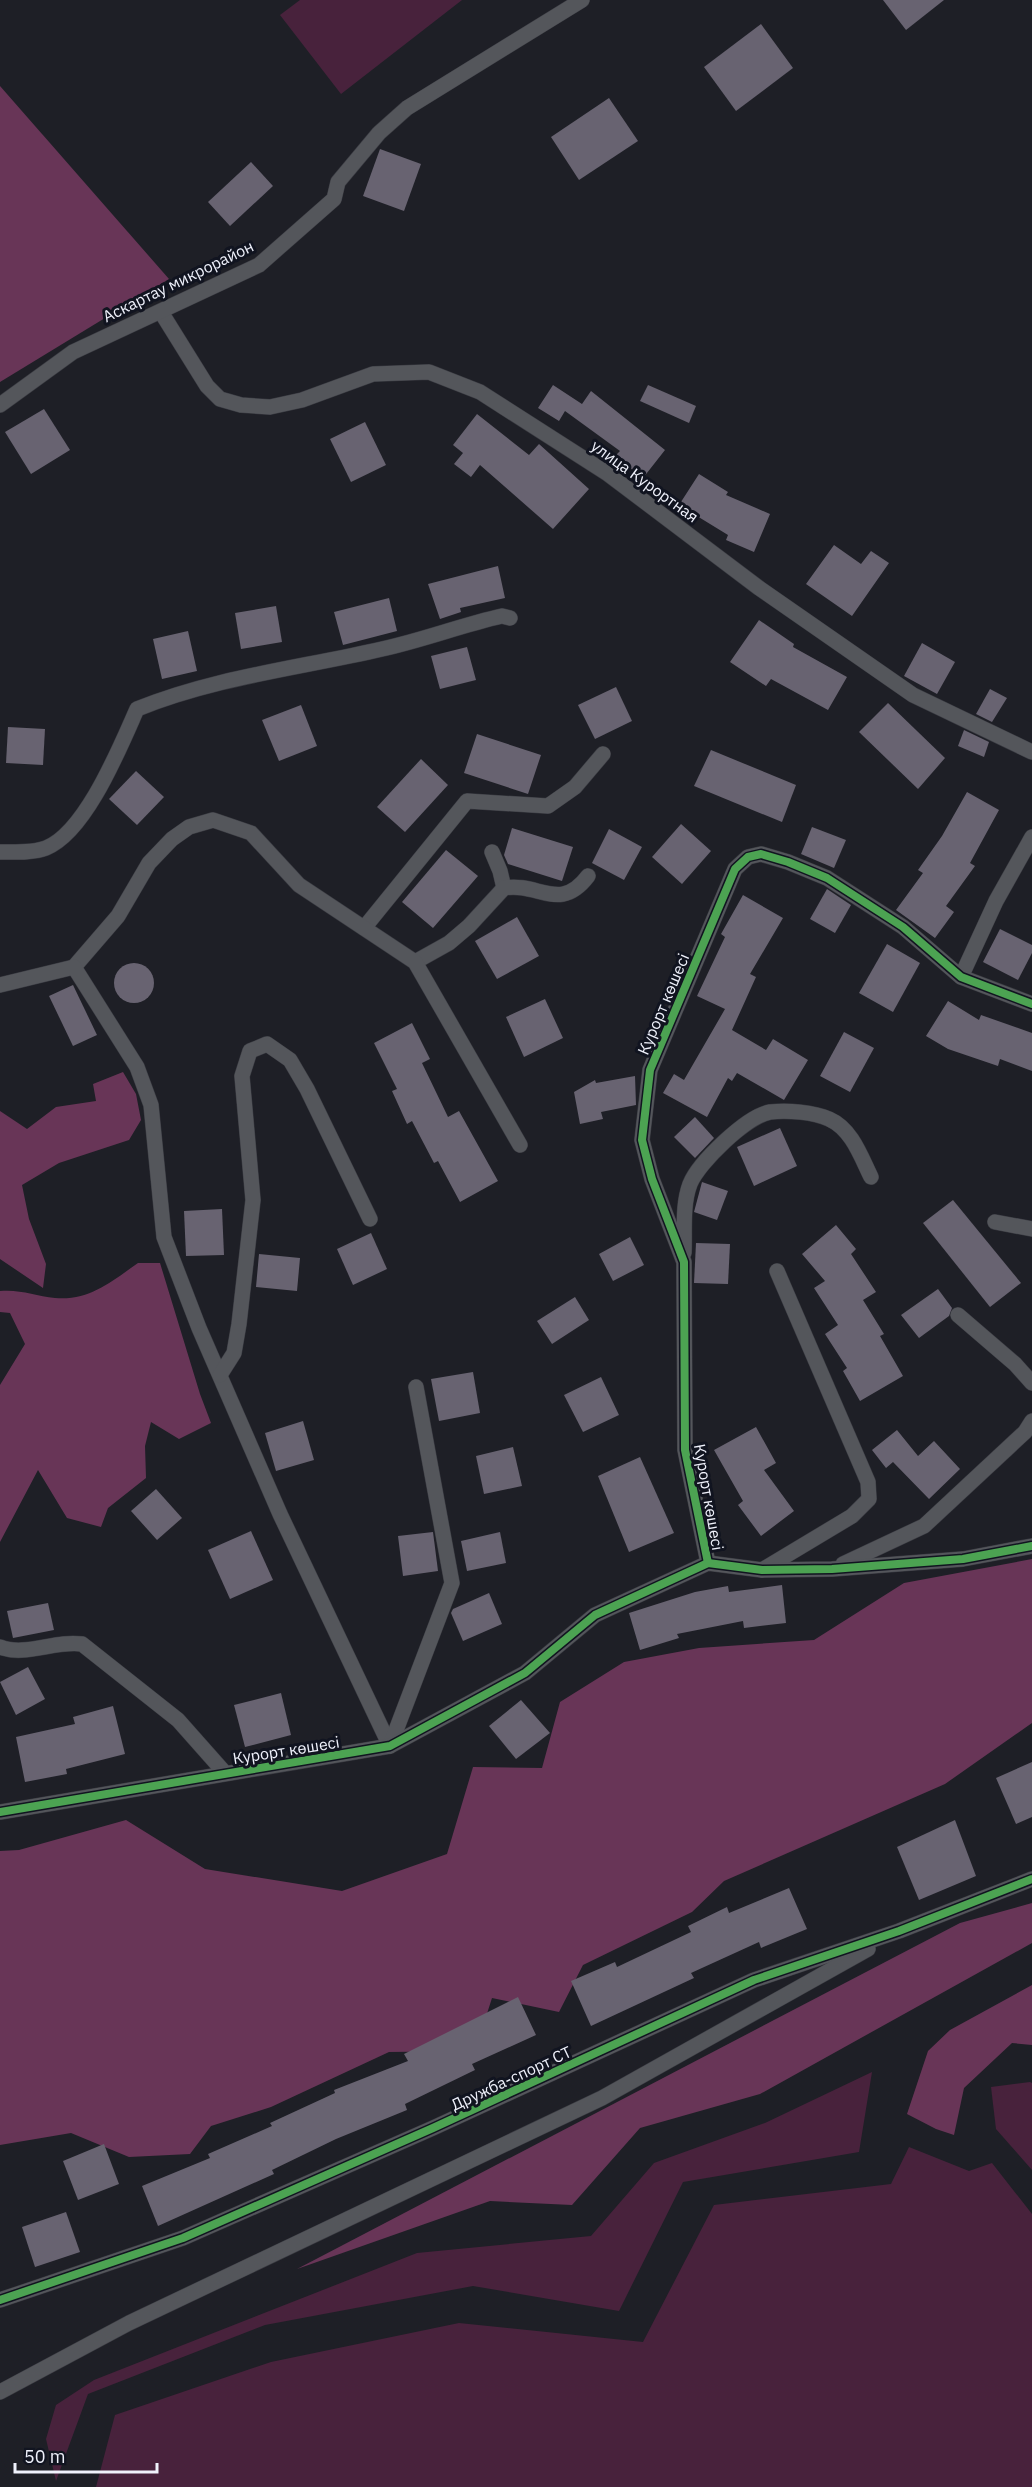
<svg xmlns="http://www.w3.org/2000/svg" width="1032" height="2487" viewBox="0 0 1032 2487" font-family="'IBM Plex Sans',sans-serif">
	<rect width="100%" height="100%" fill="#1e1f26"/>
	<g fill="#48223c">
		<path d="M300,0H462L341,94L280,15Z"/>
		<path d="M872,2072L859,2152L683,2182L619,2311L473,2286L265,2325L88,2394L56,2481L46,2439L56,2405L94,2380L417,2253L591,2236L654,2163L765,2123Z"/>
		<path d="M1030,2082L1032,2083V2170L996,2129L991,2087Z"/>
		<path d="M909,2147L969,2171L992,2163L1032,2214V2487H96L115,2415L271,2362L459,2323L643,2342L714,2205L891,2184Z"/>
	</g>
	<g fill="#683557">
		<path d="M0,86L169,279L0,382Z"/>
		<path d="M123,1072L136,1094L141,1120L129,1140L59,1163L22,1185L29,1219L46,1264L43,1288L0,1259V1111L27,1129L56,1107L96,1101L93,1084Z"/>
		<path d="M138,1263H160L200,1394L211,1423L179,1439L151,1422L145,1446L146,1478L108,1508L101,1527L67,1518L38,1470L0,1542V1385L25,1344L10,1313L0,1312V1291C20,1289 36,1296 55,1298C90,1301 112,1281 138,1263Z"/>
		<path d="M1032,1559V1723L945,1784L724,1881L692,1912L583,1965L559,2012L492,1998L475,2051L389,2052L271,2107L211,2126L190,2154L129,2157L71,2133L0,2145V1851L19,1850L126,1820L205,1869L342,1891L447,1854L473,1767L542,1768L560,1702L624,1662L699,1648L814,1640L904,1583Z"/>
		<path d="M1032,1903V1943L760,2094L640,2128L572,2205L490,2201L297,2269L960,1923Z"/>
		<path d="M1032,1985V2045L1012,2043L964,2088L954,2135L936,2129L907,2114L928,2051L950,2030Z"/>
	</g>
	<g fill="#686371">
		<path d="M883,0H944L906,30Z"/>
		<path d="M761,24L793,68L736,111L704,67Z"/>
		<path d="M609,98L638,141L579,180L551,137Z"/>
		<path d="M380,149L421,164L404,211L363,196Z"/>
		<path d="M251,162L273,186L230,226L208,202Z"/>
		<path d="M553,385L582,404L591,391L665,450L643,478L615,456L620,451L565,411L559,421L538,408Z"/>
		<path d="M648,385L696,406L689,423L640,401Z"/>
		<path d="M44,409L70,450L31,474L5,432Z"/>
		<path d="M477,414L529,455L539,444L589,489L553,529L480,465L471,477L454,464L463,453L453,445Z"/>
		<path d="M365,422L386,465L351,482L330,439Z"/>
		<path d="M699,474L728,492L726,495L770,514L754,552L726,540L728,535L679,505Z"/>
		<path d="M834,545L861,564L871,551L889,563L852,616L806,584Z"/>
		<path d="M498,566L505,598L460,608L461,612L440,619L428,584Z"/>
		<path d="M389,598L397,631L343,645L334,612Z"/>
		<path d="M276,606L282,642L241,649L235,613Z"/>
		<path d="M759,620L794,644L793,647L847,677L828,710L771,679L766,686L730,662Z"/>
		<path d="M188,631L197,671L162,679L153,639Z"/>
		<path d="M922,643L955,662L937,694L904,676Z"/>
		<path d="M467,647L476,680L440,689L431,656Z"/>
		<path d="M616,687L632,721L595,739L578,705Z"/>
		<path d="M990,689L1007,698L992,722L976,714Z"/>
		<path d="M888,703L945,758L918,789L859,732Z"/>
		<path d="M301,705L317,746L279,761L262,720Z"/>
		<path d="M8,727L45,729L43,765L6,763Z"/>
		<path d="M964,730L989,742L984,757L958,746Z"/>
		<path d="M477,734L541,755L528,794L464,773Z"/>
		<path d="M711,750L796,785L782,822L694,786Z"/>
		<path d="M421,759L448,785L405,832L377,807Z"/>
		<path d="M136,771L164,797L137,825L109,799Z"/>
		<path d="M967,792L999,810L970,863L975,866L946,906L954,912L935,938L896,910L923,873L918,870L942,836Z"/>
		<path d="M681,824L711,851L682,884L652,857Z"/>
		<path d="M812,827L846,840L834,868L801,854Z"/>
		<path d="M512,828L573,847L562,881L508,864L504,855Z"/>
		<path d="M609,829L642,847L624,880L592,863Z"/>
		<path d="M446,850L478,876L433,928L402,902Z"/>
		<path d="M827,889L851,905L835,933L810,919Z"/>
		<path d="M743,895L783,918L750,974L756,977L732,1030L766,1050L773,1039L808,1060L784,1100L737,1073L732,1081L728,1078L707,1117L663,1093L674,1074L684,1080L725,1009L697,996L725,937L721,934Z"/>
		<path d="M517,917L539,956L497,979L475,941Z"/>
		<path d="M1000,929L1032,945V953L1018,980L983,962Z"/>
		<path d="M887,944L920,963L893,1012L859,993Z"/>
		<circle cx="134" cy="983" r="20"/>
		<path d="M73,985L97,1035L73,1046L49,996Z"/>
		<path d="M545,999L563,1038L524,1057L506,1017Z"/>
		<path d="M948,1001L979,1020L981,1015L1032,1033V1071L1000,1059L998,1066L948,1049L926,1036Z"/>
		<path d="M412,1023L430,1059L422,1063L448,1117L459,1111L498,1181L460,1202L438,1161L434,1163L412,1121L407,1124L392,1091L397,1089L374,1043Z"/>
		<path d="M844,1032L874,1048L850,1092L820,1076Z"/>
		<path d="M635,1076L636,1105L601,1112L603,1119L580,1124L574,1092L595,1080L596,1083Z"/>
		<path d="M695,1117L714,1138L695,1158L674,1137Z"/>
		<path d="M780,1128L797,1166L754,1186L737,1147Z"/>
		<path d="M702,1182L728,1191L717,1220L694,1212Z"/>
		<path d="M953,1200L1021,1283L990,1307L923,1223Z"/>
		<path d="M222,1209L224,1255L186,1256L184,1211Z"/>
		<path d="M836,1225L856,1249L851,1254L876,1292L863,1300L884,1334L880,1336L903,1376L860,1401L843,1371L847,1368L825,1334L838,1325L814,1288L825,1281L802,1254Z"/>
		<path d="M371,1233L387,1269L353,1285L337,1249Z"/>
		<path d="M630,1237L644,1265L613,1281L599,1254Z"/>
		<path d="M696,1243L730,1244L728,1284L694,1283Z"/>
		<path d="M259,1254L300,1258L297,1291L256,1287Z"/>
		<path d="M938,1289L952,1308L949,1316L919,1338L901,1315Z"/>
		<path d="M575,1297L589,1320L552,1344L537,1321Z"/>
		<path d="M473,1372L480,1413L439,1421L431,1379Z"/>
		<path d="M601,1377L619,1415L583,1432L564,1395Z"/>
		<path d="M303,1421L314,1460L276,1471L265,1433Z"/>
		<path d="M756,1427L776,1463L764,1470L794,1511L761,1536L738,1505L743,1501L714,1450Z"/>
		<path d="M897,1430L918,1456L934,1441L960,1469L929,1499L893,1462L886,1468L872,1450Z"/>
		<path d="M513,1447L522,1486L484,1494L476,1456Z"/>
		<path d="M640,1457L674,1533L629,1552L598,1476Z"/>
		<path d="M156,1489L182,1518L157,1540L131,1511Z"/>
		<path d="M251,1531L273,1580L230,1599L208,1550Z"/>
		<path d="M433,1532L438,1571L403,1576L398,1536Z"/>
		<path d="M500,1532L506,1563L467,1571L461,1541Z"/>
		<path d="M782,1585L786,1623L744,1628L743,1621L677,1634L679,1638L640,1650L629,1613L695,1592L728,1586L729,1592Z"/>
		<path d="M489,1593L502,1624L463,1641L451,1613L453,1609Z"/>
		<path d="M48,1603L54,1630L13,1638L7,1611Z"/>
		<path d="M28,1667L45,1699L16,1715L0,1682Z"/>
		<path d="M281,1693L291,1735L245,1747L234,1705Z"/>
		<path d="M521,1700L550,1733L516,1759L489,1726Z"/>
		<path d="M113,1706L125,1754L66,1769L67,1774L25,1782L16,1737L75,1724L73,1717Z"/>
		<path d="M1032,1762V1817L1016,1824L996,1778Z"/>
		<path d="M955,1820L976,1876L919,1900L897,1847Z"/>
		<path d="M789,1888L807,1929L761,1948L759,1942L691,1973L694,1978L591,2026L571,1981L615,1962L617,1967L691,1932L688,1926L727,1907L729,1913Z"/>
		<path d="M518,1997L536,2035L472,2064L475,2070L405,2104L407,2110L336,2139L272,2170L274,2174L158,2226L142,2186L210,2158L208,2154L272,2126L270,2123L335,2093L334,2090L408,2061L404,2054Z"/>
		<path d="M104,2144L119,2184L78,2200L63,2161Z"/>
		<path d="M66,2212L80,2252L35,2267L22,2227Z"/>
	</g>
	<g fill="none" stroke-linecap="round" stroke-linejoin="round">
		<defs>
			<g id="minor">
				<path d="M161,312L207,386L220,399L241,405L270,407L302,400L373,374L429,372L480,392L608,474L759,588L913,695L1032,752"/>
				<path d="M0,405L73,352L259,265L334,199L338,182L379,133L407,108L582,0"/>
				<path d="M0,852C14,852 33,853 46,848C86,832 120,747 137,709C216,677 300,668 382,649C423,640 462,625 502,616L510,618"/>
				<path d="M492,852L500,871L504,888"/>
				<path d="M364,928L467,801L548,806L575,787L603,754"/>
				<path d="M415,962L449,943L469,926L504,888C539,882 560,913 588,876"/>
				<path d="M74,967L118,916L149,863L172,839L189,827L213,820L251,833L299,885L415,962L520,1145"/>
				<path d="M961,977L996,901L1032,837"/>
				<path d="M0,985L74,967L137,1067L151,1105L164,1237L199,1328L280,1514L390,1746"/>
				<path d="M995,1222L1032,1229"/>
				<path d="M684,1253C685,1231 682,1205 690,1184C699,1162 747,1116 770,1112C787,1110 814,1112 829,1119C852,1129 861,1157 871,1177"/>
				<path d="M958,1315L1015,1364L1032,1383"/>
				<path d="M220,1375L234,1353L239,1324L253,1200L242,1076L250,1051L267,1044L290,1060L307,1089L370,1219"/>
				<path d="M708,1563L685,1450L684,1262L652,1179L642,1140L650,1070L735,869L748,857L761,854L788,862L827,878L903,927L961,977L1032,1004"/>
				<path d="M843,1564L924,1526L1025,1432L1032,1421"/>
				<path d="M762,1570L852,1516L869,1499L868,1482L777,1271"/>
				<path d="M0,1647C25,1657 55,1640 82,1644L178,1720L225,1773"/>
				<path d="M390,1746L452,1583L416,1387"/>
				<path d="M0,1812L390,1746L525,1673L595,1615L708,1563L762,1570L832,1569L963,1559L1032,1546"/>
				<path d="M0,2300L183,2238L433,2128L754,1980L899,1931L1032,1879"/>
				<path d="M0,2392L129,2323L602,2098L868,1949"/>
			</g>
		</defs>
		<use href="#minor" stroke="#3a3b42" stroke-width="16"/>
		<use href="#minor" stroke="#54565b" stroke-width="15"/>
		<defs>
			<g id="cycleway">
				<path d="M708,1563L685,1450L684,1262L652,1179L642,1140L650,1070L735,869L748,857L761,854L788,862L827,878L903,927L961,977L1032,1004"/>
				<path d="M0,1812L390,1746L525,1673L595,1615L708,1563L762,1570L832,1569L963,1559L1032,1546"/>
				<path d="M0,2300L183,2238L433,2128L754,1980L899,1931L1032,1879"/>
			</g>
		</defs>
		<use href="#cycleway" stroke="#111420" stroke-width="11"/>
		<use href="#cycleway" stroke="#4ca352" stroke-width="8"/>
	</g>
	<g text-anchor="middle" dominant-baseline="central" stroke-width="6" stroke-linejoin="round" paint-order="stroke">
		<g font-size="16" fill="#eff1fb" stroke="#111420">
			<text transform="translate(178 281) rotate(-26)">Аскартау микрорайон</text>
			<text transform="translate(645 481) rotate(36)">улица Курортная</text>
			<text transform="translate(663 1004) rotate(-67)">Курорт көшесі</text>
			<text transform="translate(709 1497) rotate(80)">Курорт көшесі</text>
			<text transform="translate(286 1750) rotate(-9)">Курорт көшесі</text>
			<text transform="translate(511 2078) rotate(-25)">Дружба-спорт СТ</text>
		</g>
	</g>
	<path d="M15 2463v9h142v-9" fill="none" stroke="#eff1fb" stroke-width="3"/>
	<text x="24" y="2463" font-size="18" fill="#eff1fb" stroke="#111420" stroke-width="4.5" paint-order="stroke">50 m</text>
</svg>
